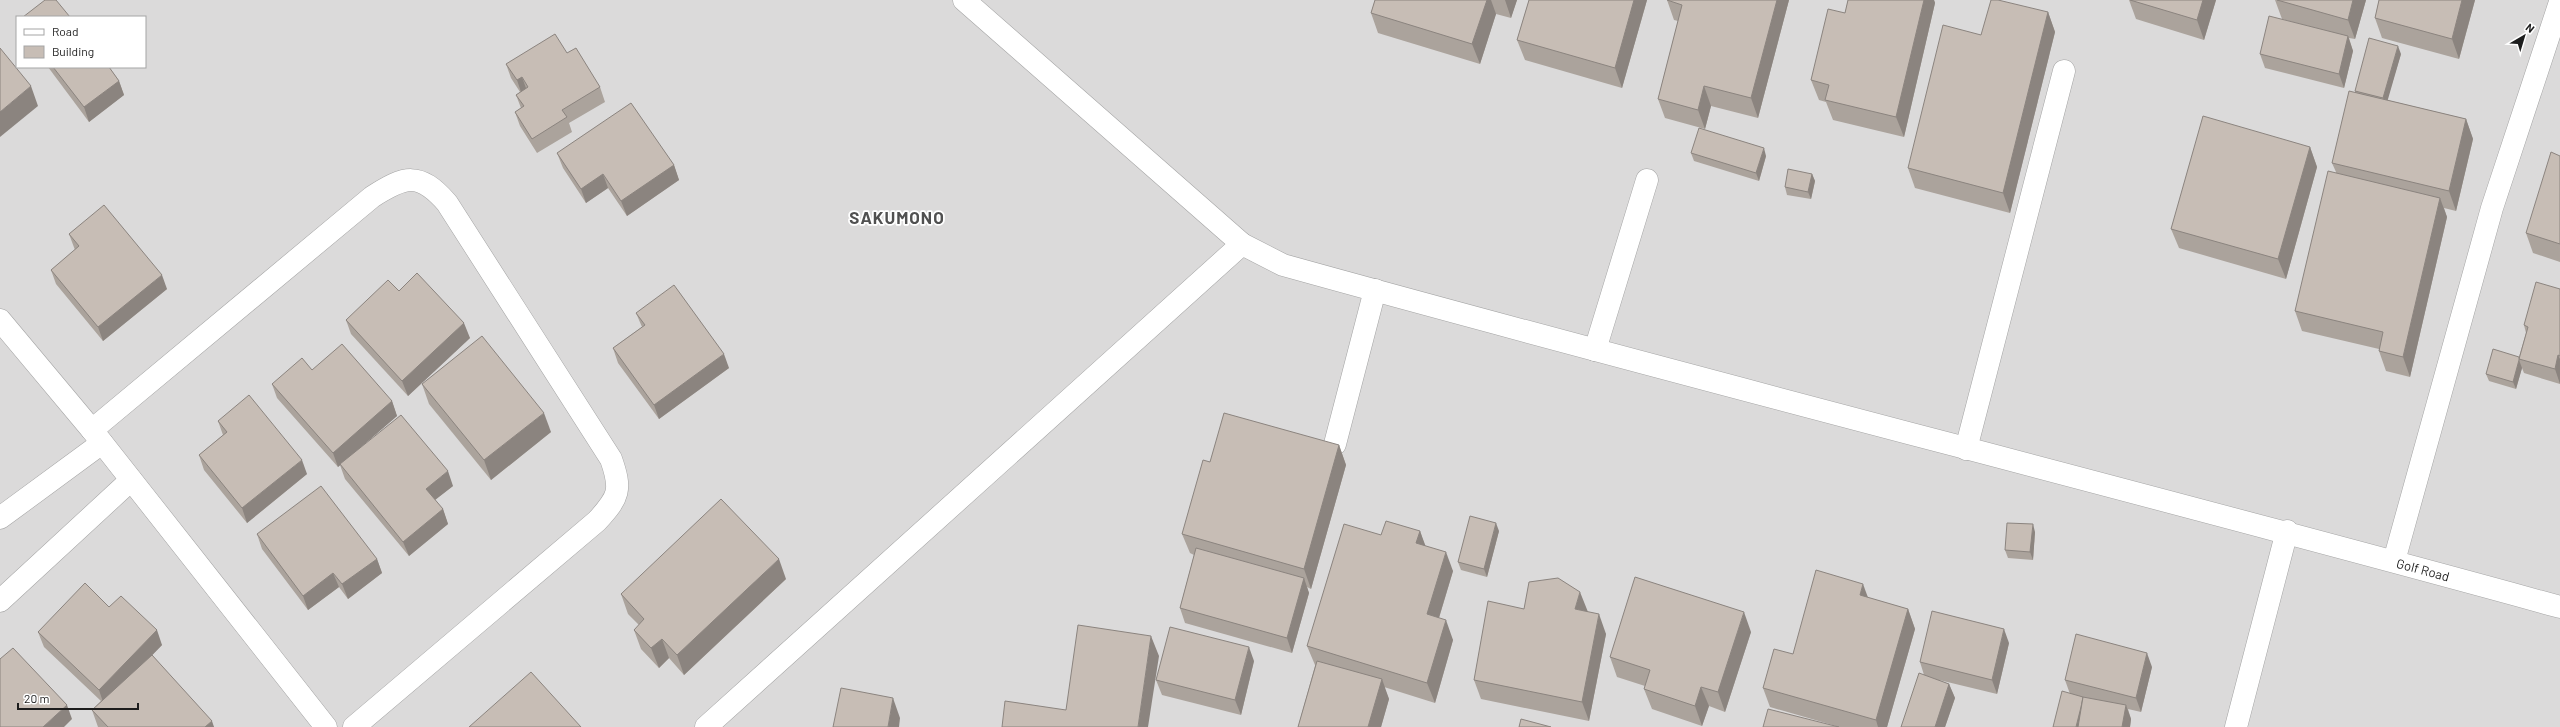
<svg xmlns="http://www.w3.org/2000/svg" width="2560" height="727" viewBox="0 0 2560 727" font-family="Barlow,sans-serif">
	<rect width="100%" height="100%" fill="#efebe2"/>
	<path fill="#dbdada" fill-rule="evenodd" d="M0,0H2560V727H0ZM17,17H145V67H17Z"/>
	<g fill="none" stroke-linecap="round" stroke-linejoin="round">
		<defs>
			<g id="minor">
				<path id="s1" d="M964,0L1242,244L1283,265C1707,383 2135,490 2560,607"/>
				<path d="M0,320L92,430L326,727"/>
				<path d="M1595,350L1647,180"/>
				<path d="M92,430L372,197C405,176 419,171 447,203L611,459C622,490 619,497 597,521L354,727"/>
				<path d="M1335,444L1375,290"/>
				<path d="M1966,449L2064,71"/>
				<path d="M0,518L102,443"/>
				<path d="M2394,561L2492,208L2560,2"/>
				<path d="M0,601L131,480"/>
				<path d="M706,727L1242,244"/>
				<path d="M2236,727L2287,531"/>
			</g>
		</defs>
		<use href="#minor" stroke="#a4a4a4" stroke-width="23"/>
		<use href="#minor" stroke="#fff" stroke-width="22"/>
	</g>
	<g fill="#aba39c">
		<path d="M1375,0H1517L1511,18L1496,14L1480,64L1378,33L1371,13Z"/>
		<path d="M1529,0H1647L1622,88L1525,60L1517,40Z"/>
		<path d="M1667,0H1789L1758,118L1711,106L1705,129L1665,118L1658,99L1678,21L1674,20Z"/>
		<path d="M1848,0H1934L1935,3L1904,137L1833,120L1826,102L1819,100L1811,80L1845,13Z"/>
		<path d="M2129,0H2216L2204,40L2136,19Z"/>
		<path d="M2275,0H2366L2355,39L2349,38L2353,51L2344,88L2265,68L2260,54L2299,24L2282,19Z"/>
		<path d="M2379,0H2475L2459,59L2382,38L2375,18Z"/>
		<path d="M2048,12L2055,32L2010,213L1915,188L1908,168L1981,35Z"/>
		<path d="M567,53L600,87L605,102L569,123L572,132L537,153L520,126L515,112L521,108L516,95L520,92L511,78L506,64Z"/>
		<path d="M2401,54L2387,100L2466,119L2473,139L2456,211L2444,208L2447,217L2410,377L2386,371L2379,351V349L2302,331L2295,311L2336,172L2332,163L2355,93V91Z"/>
		<path d="M48,67H109L119,81L124,95L89,122Z"/>
		<path d="M2310,147L2317,167L2286,279L2179,248L2171,229Z"/>
		<path d="M557,153L674,165L679,180L627,216L608,188L586,203L563,168Z"/>
		<path d="M1691,153L1766,156L1759,181L1694,161Z"/>
		<path d="M2560,156V262L2533,253L2526,233Z"/>
		<path d="M1812,174L1815,181L1811,199L1787,195L1785,187Z"/>
		<path d="M69,234L167,289L103,341L56,284L51,270L75,250Z"/>
		<path d="M2560,289V384L2524,373L2522,368L2516,389L2489,381L2486,374L2519,357L2526,333L2524,325Z"/>
		<path d="M399,291L470,338L408,396L351,334L346,320Z"/>
		<path d="M636,313L729,368L659,419L618,363L613,348L642,327Z"/>
		<path d="M312,370L392,401L397,416L361,447L453,486L435,500L443,509L448,524L409,556L345,479L340,465L338,467L277,398L272,384Z"/>
		<path d="M422,384L551,432L491,480L429,404Z"/>
		<path d="M218,421L307,474L247,523L204,470L199,455L223,435Z"/>
		<path d="M1339,445L1346,465L1311,589L1307,587L1309,593L1292,653L1185,623L1180,608L1194,555L1190,553L1182,534L1210,462Z"/>
		<path d="M1420,531L1425,546L1453,571L1439,618L1453,640L1435,703L1384,687L1389,699L1381,727H1298L1315,666V665L1307,646L1381,535Z"/>
		<path d="M1499,531L1487,577L1461,570L1458,562Z"/>
		<path d="M2035,532L2033,560L2008,558L2005,550Z"/>
		<path d="M257,534L377,559L382,573L348,599L339,587L308,610L262,549Z"/>
		<path d="M786,579L684,675L669,658L659,668L641,649L634,630L639,625L628,614L621,594Z"/>
		<path d="M1868,598L1908,609L1915,629L1887,727H1763L1836,726L1770,707L1763,688L1793,654Z"/>
		<path d="M109,607L162,645L152,655L214,727H98L92,710L101,701L44,647L38,632Z"/>
		<path d="M1524,609L1588,612L1606,634L1589,721L1481,699L1474,680Z"/>
		<path d="M1751,632L1725,712L1709,706L1702,726L1652,709L1644,689L1645,686L1617,677L1610,657Z"/>
		<path d="M2009,643L1997,694L1939,680L1949,684L1955,698L1945,727H1901L1924,675L1920,662Z"/>
		<path d="M1254,661L1241,715L1162,695L1156,680Z"/>
		<path d="M2152,667L2141,712L2128,709L2131,719L2130,727H2053L2070,694L2065,680Z"/>
	</g>
	<g fill="#8b847f">
		<path d="M1487,0H1491L1496,14L1480,64L1472,44Z"/>
		<path d="M1505,0H1517L1511,18Z"/>
		<path d="M1634,0H1647L1622,88L1615,68Z"/>
		<path d="M1777,0H1789L1758,118L1751,98Z"/>
		<path d="M1924,0H1934L1935,3L1904,137L1896,117Z"/>
		<path d="M2203,0H2216L2204,40L2197,20Z"/>
		<path d="M2353,0H2366L2355,39L2348,20Z"/>
		<path d="M2462,0H2475L2459,59L2452,39Z"/>
		<path d="M2048,12L2055,32L2010,213L2003,193Z"/>
		<path d="M2348,36L2353,51L2344,88L2339,74Z"/>
		<path d="M2398,46L2401,54L2386,106L2383,98Z"/>
		<path d="M522,77L527,91L522,95L517,80Z"/>
		<path d="M119,81L124,95L89,122L84,107Z"/>
		<path d="M31,86L38,106L0,137V112Z"/>
		<path d="M1704,86L1711,106L1705,129L1698,110Z"/>
		<path d="M2466,119L2473,139L2456,211L2449,191Z"/>
		<path d="M2310,147L2317,167L2286,279L2278,259Z"/>
		<path d="M1764,148L1766,156L1759,181L1756,173Z"/>
		<path d="M674,165L679,180L627,216L621,201Z"/>
		<path d="M603,174L608,188L586,203L581,189Z"/>
		<path d="M1812,174L1815,181L1811,199L1808,192Z"/>
		<path d="M2440,198L2447,217L2410,377L2403,357Z"/>
		<path d="M162,275L167,289L103,341L98,327Z"/>
		<path d="M464,323L470,338L408,396L402,381Z"/>
		<path d="M724,354L729,368L659,419L654,405Z"/>
		<path d="M2558,355L2560,359V384L2555,369Z"/>
		<path d="M2519,360L2522,368L2516,389L2513,382Z"/>
		<path d="M392,401L397,416L338,467L333,453Z"/>
		<path d="M544,413L551,432L491,480L484,460Z"/>
		<path d="M1339,445L1346,465L1311,589L1304,569Z"/>
		<path d="M302,460L307,474L247,523L242,508Z"/>
		<path d="M448,471L453,486L431,503L426,489Z"/>
		<path d="M443,509L448,524L409,556L403,542Z"/>
		<path d="M1496,523L1499,531L1487,577L1484,569Z"/>
		<path d="M2033,524L2035,532L2033,560L2030,552Z"/>
		<path d="M1420,531L1427,550L1416,543Z"/>
		<path d="M1446,552L1453,571L1434,634L1427,614Z"/>
		<path d="M377,559L382,573L348,599L342,584Z"/>
		<path d="M779,559L786,579L684,675L677,655Z"/>
		<path d="M333,573L339,587L308,610L303,596Z"/>
		<path d="M1304,578L1309,593L1292,653L1287,638Z"/>
		<path d="M1863,584L1870,603L1860,595Z"/>
		<path d="M1580,592L1588,612L1575,609Z"/>
		<path d="M1908,609L1915,629L1887,727H1878L1876,720Z"/>
		<path d="M1744,612L1751,632L1725,712L1718,692Z"/>
		<path d="M1599,614L1606,634L1589,721L1582,702Z"/>
		<path d="M1446,620L1453,640L1435,703L1427,683Z"/>
		<path d="M2004,629L2009,643L1997,694L1992,680Z"/>
		<path d="M157,630L162,645L104,705L99,690Z"/>
		<path d="M1151,636L1159,656L1148,727H1138Z"/>
		<path d="M662,639L669,658L659,668L651,648Z"/>
		<path d="M1249,647L1254,661L1241,715L1235,700Z"/>
		<path d="M2147,653L2152,667L2141,712L2136,698Z"/>
		<path d="M1382,679L1389,699L1381,727H1368Z"/>
		<path d="M1949,684L1955,698L1945,727H1935Z"/>
		<path d="M1701,687L1709,706L1702,726L1695,706Z"/>
		<path d="M2084,697L2081,727H2076Z"/>
		<path d="M893,698L900,718L899,727H888Z"/>
		<path d="M67,705L72,719L64,727H43Z"/>
		<path d="M2126,705L2131,719L2130,727H2122Z"/>
		<path d="M212,721L214,727H205Z"/>
	</g>
	<g fill="#c7bdb5" stroke="#8b847f">
		<path d="M45,0H56L70,17H23Z"/>
		<path d="M1375,0H1487L1472,44L1371,13Z"/>
		<path d="M1529,0H1634L1615,68L1517,40Z"/>
		<path d="M1667,0H1777L1751,98L1704,86L1698,110L1658,99L1682,5Z"/>
		<path d="M1848,0H1924L1896,117L1825,100L1829,85L1811,80L1828,9L1845,13Z"/>
		<path d="M1991,0H1998L2048,12L2003,193L1908,168L1943,25L1981,35Z"/>
		<path d="M2130,0H2203L2197,20Z"/>
		<path d="M2277,0H2353L2348,20Z"/>
		<path d="M2379,0H2462L2452,39L2375,18Z"/>
		<path d="M2269,16L2348,36L2339,74L2260,54Z"/>
		<path d="M555,34L567,53L576,48L600,87L562,110L567,117L532,139L515,112L524,106L516,95L528,87L522,77L517,80L506,64Z"/>
		<path d="M2369,38L2398,46L2383,98L2355,91Z"/>
		<path d="M0,48L31,86L0,112Z"/>
		<path d="M53,67H109L119,81L84,107Z"/>
		<path d="M2349,91L2466,119L2449,191L2332,163Z"/>
		<path d="M631,103L674,165L621,201L603,174L581,189L557,153Z"/>
		<path d="M2203,116L2310,147L2278,259L2171,229Z"/>
		<path d="M1699,128L1764,148L1756,173L1691,153Z"/>
		<path d="M2551,152L2560,156V244L2526,233Z"/>
		<path d="M1788,169L1812,174L1808,192L1785,187Z"/>
		<path d="M2328,171L2440,198L2403,357L2379,351L2383,332L2295,311Z"/>
		<path d="M104,205L162,275L98,327L51,270L79,246L69,234Z"/>
		<path d="M417,273L464,323L402,381L346,320L388,280L399,291Z"/>
		<path d="M2536,282L2560,289V356L2558,355L2555,369L2519,359L2528,327L2524,325Z"/>
		<path d="M674,285L724,354L654,405L613,348L645,325L636,313Z"/>
		<path d="M482,336L544,413L484,460L422,384Z"/>
		<path d="M342,344L392,401L333,453L272,384L302,358L312,370Z"/>
		<path d="M2493,349L2519,357V360L2513,382L2486,374Z"/>
		<path d="M249,395L302,460L242,508L199,455L227,432L218,421Z"/>
		<path d="M1224,413L1339,445L1304,569L1182,534L1203,460L1210,462Z"/>
		<path d="M401,415L448,471L426,489L443,509L403,542L340,464Z"/>
		<path d="M321,486L377,559L342,584L333,573L303,596L257,534Z"/>
		<path d="M721,499L779,559L677,655L662,639L651,648L634,630L644,619L621,594Z"/>
		<path d="M1470,516L1496,523L1484,569L1458,562Z"/>
		<path d="M1386,521L1420,531L1416,543L1446,552L1427,614L1446,620L1427,683L1307,646L1344,524L1381,535Z"/>
		<path d="M2007,523L2033,524L2030,552L2005,550Z"/>
		<path d="M1196,548L1304,578L1287,638L1180,608Z"/>
		<path d="M1816,570L1863,584L1860,595L1908,609L1876,720L1763,688L1774,649L1793,654Z"/>
		<path d="M1635,577L1744,612L1718,692L1701,687L1695,706L1644,689L1650,670L1610,657Z"/>
		<path d="M1558,578L1580,592L1575,609L1599,614L1582,702L1474,680L1488,601L1524,609L1529,582Z"/>
		<path d="M85,583L109,607L121,596L157,630L99,690L38,632Z"/>
		<path d="M1932,611L2004,629L1992,680L1920,662Z"/>
		<path d="M1078,625L1151,636L1138,727H1002L1005,701L1066,710Z"/>
		<path d="M1170,627L1249,647L1235,700L1156,680Z"/>
		<path d="M2076,634L2147,653L2136,698L2065,680Z"/>
		<path d="M13,648L67,705L43,727H0V659Z"/>
		<path d="M152,655L212,721L205,727H108L92,710Z"/>
		<path d="M1317,661L1382,679L1368,727H1298Z"/>
		<path d="M531,672L581,727H469Z"/>
		<path d="M1919,673L1949,684L1935,727H1901Z"/>
		<path d="M841,688L893,698L888,727H833Z"/>
		<path d="M2062,691L2083,697L2081,707L2076,727H2053Z"/>
		<path d="M2083,697L2126,705L2122,727H2078Z"/>
		<path d="M1768,709L1839,727H1763Z"/>
		<path d="M1521,719L1551,727H1519Z"/>
	</g>
	<g text-anchor="middle" dominant-baseline="central" stroke-width="3.5" stroke-linejoin="round" paint-order="stroke">
		<g font-size="13" fill="#1d1d1d" stroke="#fff">
			<text stroke="none"><textPath href="#s1" startOffset="1596">Golf Road</textPath></text>
		</g>
		<g font-size="17" font-weight="bold" letter-spacing="1" fill="#505050" stroke="#fff">
			<text x="897" y="217">SAKUMONO</text>
		</g>
	</g>
	<rect x="16" y="16" width="130" height="52" fill="#ffffff" stroke="#a5a5a5"/>
	<rect x="24" y="29" width="20" height="6" fill="#ffffff" stroke="#a5a5a5"/>
	<text x="52" y="36" font-size="12" fill="#1d1d1d">Road</text>
	<rect x="24" y="46" width="20" height="12" fill="#c7bdb5" stroke="#a5a5a5"/>
	<text x="52" y="56" font-size="12" fill="#1d1d1d">Building</text>
	<g transform="translate(2524 36) rotate(38)" stroke="#ffffff" stroke-width="3" paint-order="stroke">
	<path d="M0-3L7 15L0 10L-7 15Z" fill="#1d1d1d"/>
	<text y="-6" font-size="11" font-weight="bold" text-anchor="middle" fill="#1d1d1d">N</text>
	</g>
	<path d="M18 703v6h120v-6" fill="none" stroke="#1d1d1d" stroke-width="2"/>
	<text x="24" y="703" font-size="12" fill="#1d1d1d" stroke="#ffffff" stroke-width="3" paint-order="stroke">20 m</text>
</svg>
